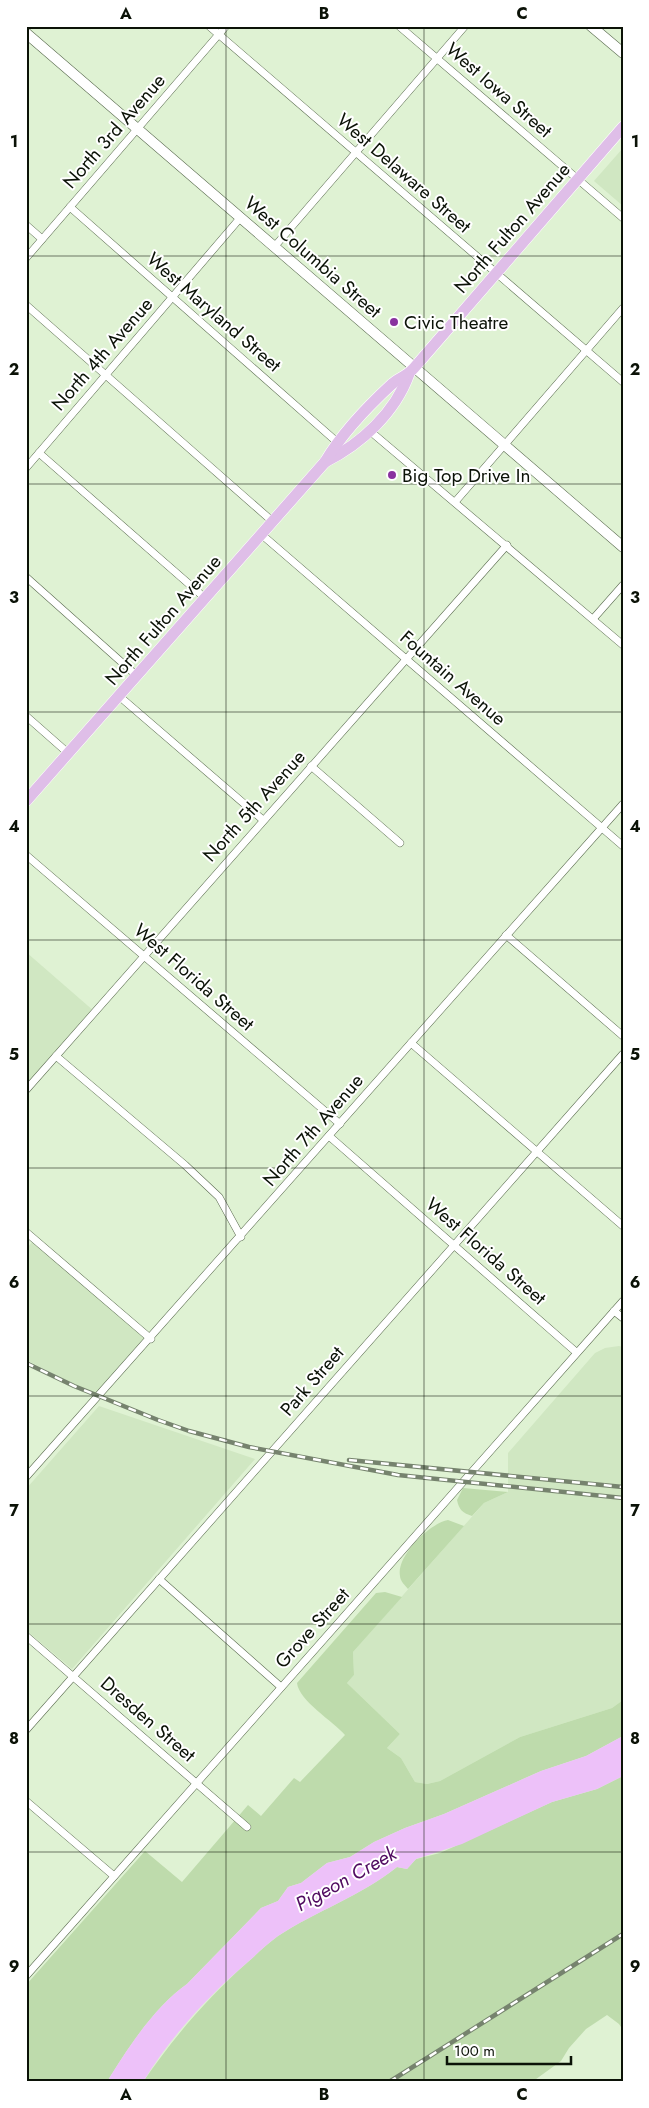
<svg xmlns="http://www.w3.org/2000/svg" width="649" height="2108" viewBox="0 0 649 2108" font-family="Jost,sans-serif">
	<rect width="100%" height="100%" fill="#dff2d3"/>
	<g fill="#d0e7c2">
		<path d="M623,148V206L594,181Z"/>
		<path d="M26,952L95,1012L26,1090Z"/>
		<path d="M35,1239L151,1339L98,1396L26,1360V1249Z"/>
		<path d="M619,1346L623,1347V1700L612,1708L520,1737L440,1781L427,1784L415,1782L401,1758L387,1748L400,1734L347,1683L354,1675L353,1652L484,1503L508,1492V1453L595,1353L605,1348Z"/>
		<path d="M99,1406L255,1459L72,1669L26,1630V1489Z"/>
	</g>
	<g fill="#bedbac">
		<path d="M463,1488L508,1492L484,1503L472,1516C463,1513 459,1510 457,1500Z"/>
		<path d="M448,1520L464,1526L408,1589C405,1585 400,1581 400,1576C396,1556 430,1523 448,1520Z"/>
		<path d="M385,1592L402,1597L353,1652L354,1675L347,1683L400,1734L387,1748L401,1758L415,1782L427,1784L440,1781L520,1737L612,1708L623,1700V1736L586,1756L541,1771L444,1814L405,1828L374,1842L350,1857L327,1863L301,1883L288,1887L278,1901L261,1908L187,1984C156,2005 127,2049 107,2082H26V1985L145,1851L182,1882L248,1805L261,1816L294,1778L300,1782L345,1735C333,1721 299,1701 297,1683L376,1593Z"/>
		<path d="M623,1776V2030L619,2024L607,2015L586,2029L569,2048L561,2061L532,2082H143C174,2037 208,1997 249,1961C258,1953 268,1943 278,1936C316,1911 361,1896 397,1867L407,1869L416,1859L440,1853L552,1802L597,1789Z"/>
	</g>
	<path fill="#edc1f9" d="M623,1736V1776L597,1789L552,1802L462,1844L416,1859L407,1869L397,1867C361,1896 316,1911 278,1936C268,1943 258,1953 249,1961C208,1996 171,2036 143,2082H107C127,2049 156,2005 187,1984L261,1908L278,1901L288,1887L301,1883L327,1863L350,1857L374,1842L405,1828L444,1814L541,1771L586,1756Z"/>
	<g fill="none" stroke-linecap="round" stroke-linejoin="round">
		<defs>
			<g id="street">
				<path d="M209,26L623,382"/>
				<path d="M399,26L623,218"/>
				<path d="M70,207L337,442"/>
				<path d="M26,225L42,239"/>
				<path d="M275,246L465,26"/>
				<path d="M26,258L226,26"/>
				<path d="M26,305L272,521"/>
				<path d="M370,431L623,645"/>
				<path d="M39,453L205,598"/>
				<path d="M26,468L241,217"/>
				<path d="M455,502L623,308"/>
				<path d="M261,534L623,846"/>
				<path d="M26,577L137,676"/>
				<path d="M593,619L623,585"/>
				<path d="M119,696L263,820"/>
				<path d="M26,716L68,753"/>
				<path d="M311,766L400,843"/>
				<path d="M26,855L340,1124"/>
				<path d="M506,935L623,1036"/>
				<path d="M411,1043L623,1226"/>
				<path d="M56,1056L185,1165L219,1197L241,1237"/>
				<path d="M26,1090L507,545"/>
				<path d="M329,1136L576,1352"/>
				<path d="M26,1232L151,1339"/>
				<path d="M614,1311L623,1318"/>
				<path d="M26,1477L623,804"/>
				<path d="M159,1579L281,1687"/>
				<path d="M26,1636L247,1827"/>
				<path d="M26,1730L623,1054"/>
				<path d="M26,1801L114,1876"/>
				<path d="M26,1976L623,1301"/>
			</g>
			<g id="secondary">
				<path d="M591,26L623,53"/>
				<path d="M26,33L623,547"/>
			</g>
			<g id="primary">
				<path d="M325,462C361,444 395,413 409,374"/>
				<path d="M26,801L325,462C342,433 367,407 392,384C399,378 407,376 414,368L623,127"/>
			</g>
		</defs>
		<use href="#street" stroke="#596a4e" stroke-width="8"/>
		<use href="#secondary" stroke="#596a4e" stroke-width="11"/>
		<use href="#primary" stroke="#fff" stroke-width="12"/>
		<use href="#street" stroke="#fff" stroke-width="7"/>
		<use href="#secondary" stroke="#fff" stroke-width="10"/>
		<use href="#primary" stroke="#dfbee8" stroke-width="11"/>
		<defs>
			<g id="rail">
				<path d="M26,1363L74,1386L158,1420L189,1431L249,1447L398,1475L623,1498"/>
				<path d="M349,1460L623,1487"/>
				<path d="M389,2082L623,1934"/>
			</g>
		</defs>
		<use href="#rail" stroke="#76836e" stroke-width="4.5"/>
		<use href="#rail" stroke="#fff" stroke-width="2.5" stroke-dasharray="8" stroke-linecap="butt"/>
	</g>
	<path fill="none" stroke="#0b1207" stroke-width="1" stroke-opacity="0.55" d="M226,26V2082M424,26V2082M26,256H623M26,484H623M26,712H623M26,940H623M26,1168H623M26,1396H623M26,1624H623M26,1852H623"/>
	<g fill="#89329f" stroke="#fff" stroke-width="2">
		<circle cx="394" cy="322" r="5"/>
		<circle cx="392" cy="475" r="5"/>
	</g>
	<g text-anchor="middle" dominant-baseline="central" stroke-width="4" stroke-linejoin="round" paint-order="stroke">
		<g font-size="19" fill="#0b1207" stroke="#fff">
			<text transform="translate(499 90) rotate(41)">West Iowa Street</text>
			<text transform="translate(114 131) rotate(-49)">North 3rd Avenue</text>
			<text transform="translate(404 173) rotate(41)">West Delaware Street</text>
			<text transform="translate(512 228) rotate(-49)">North Fulton Avenue</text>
			<text transform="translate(313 257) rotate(41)">West Columbia Street</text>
			<text transform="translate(214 312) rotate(41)">West Maryland Street</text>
			<text transform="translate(102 354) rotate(-49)">North 4th Avenue</text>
			<text transform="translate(163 620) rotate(-49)">North Fulton Avenue</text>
			<text transform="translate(453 678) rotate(41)">Fountain Avenue</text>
			<text transform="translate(254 806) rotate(-48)">North 5th Avenue</text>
			<text transform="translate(194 977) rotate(41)">West Florida Street</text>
			<text transform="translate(313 1130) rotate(-49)">North 7th Avenue</text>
			<text transform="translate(486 1251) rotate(41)">West Florida Street</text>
			<text transform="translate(312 1381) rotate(-49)">Park Street</text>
			<text transform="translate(312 1628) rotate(-48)">Grove Street</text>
			<text transform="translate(148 1719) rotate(41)">Dresden Street</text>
		</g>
		<g font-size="19" fill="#0b1207" stroke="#fff" text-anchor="start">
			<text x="404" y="322">Civic Theatre</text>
			<text x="402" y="475">Big Top Drive In</text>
		</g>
		<g font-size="20" font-style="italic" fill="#500b60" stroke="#fff">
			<text transform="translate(346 1879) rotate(-29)">Pigeon Creek</text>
		</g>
	</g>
	<rect width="649" height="2108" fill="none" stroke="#ffffff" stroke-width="55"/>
	<path d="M447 2056v8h124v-8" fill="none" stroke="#0b1207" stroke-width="2.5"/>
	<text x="454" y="2056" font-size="15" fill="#0b1207" stroke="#ffffff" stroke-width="4" paint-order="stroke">100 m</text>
	<rect x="28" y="28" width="594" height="2052" fill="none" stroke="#0b1207" stroke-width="2"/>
	<g font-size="16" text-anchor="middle" font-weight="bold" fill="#0b1207">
		<text x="126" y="19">A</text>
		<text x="324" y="19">B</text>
		<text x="522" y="19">C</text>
		<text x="14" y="147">1</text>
		<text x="635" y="147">1</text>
		<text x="14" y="375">2</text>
		<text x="635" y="375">2</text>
		<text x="14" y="603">3</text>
		<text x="635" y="603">3</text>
		<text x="14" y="832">4</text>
		<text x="635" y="832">4</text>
		<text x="14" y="1060">5</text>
		<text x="635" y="1060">5</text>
		<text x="14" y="1288">6</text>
		<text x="635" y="1288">6</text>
		<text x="14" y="1516">7</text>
		<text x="635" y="1516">7</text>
		<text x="14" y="1744">8</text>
		<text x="635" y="1744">8</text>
		<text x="14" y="1972">9</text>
		<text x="635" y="1972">9</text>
		<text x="126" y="2100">A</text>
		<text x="324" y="2100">B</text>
		<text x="522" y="2100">C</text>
	</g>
</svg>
